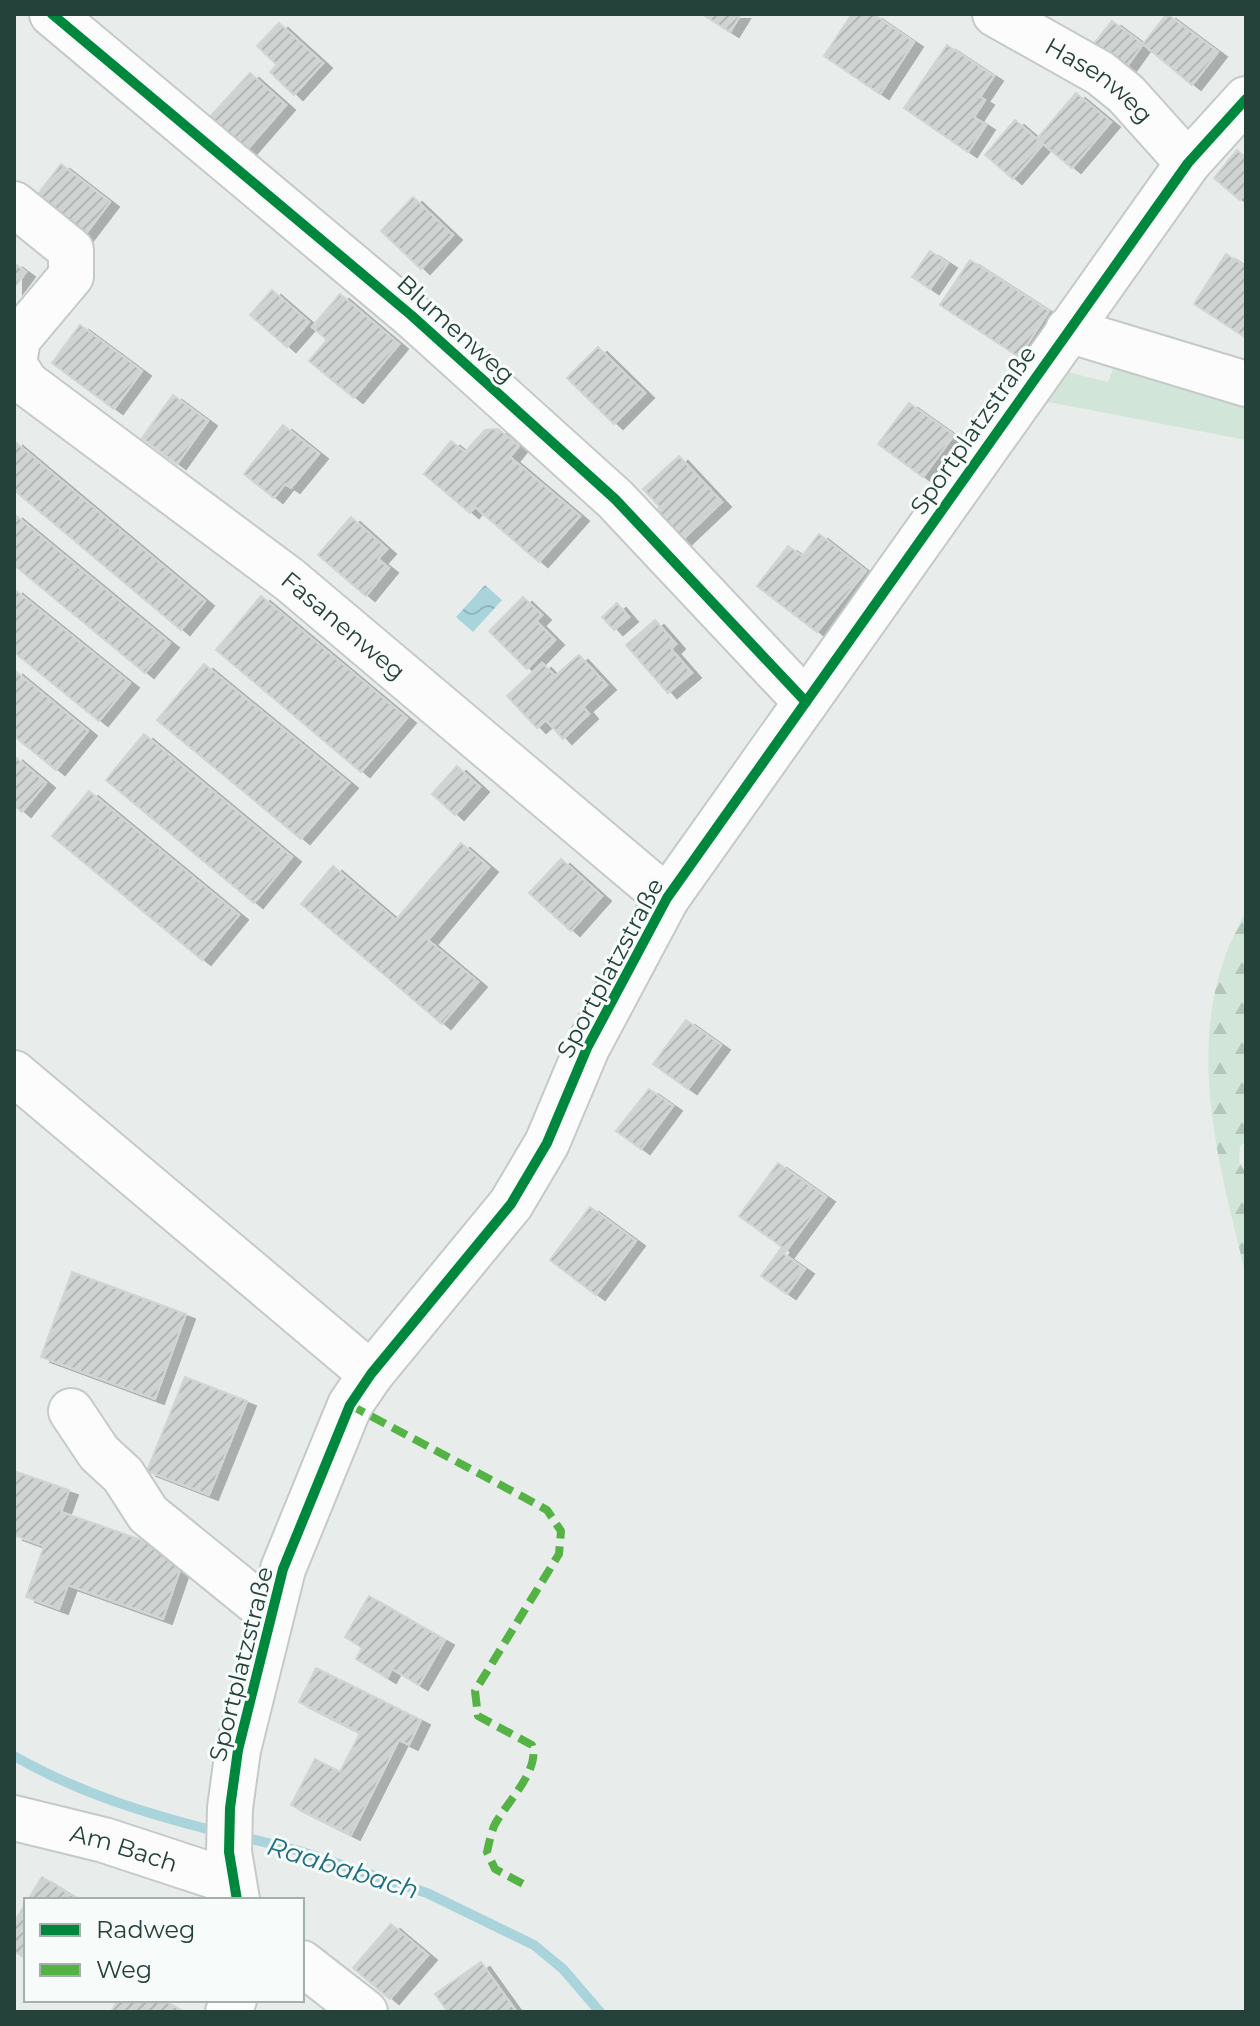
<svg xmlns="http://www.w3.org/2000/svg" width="1260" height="2026" viewBox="0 0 1260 2026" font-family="Montserrat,sans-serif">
	<defs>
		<pattern id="forest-firs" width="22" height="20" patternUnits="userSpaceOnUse" patternTransform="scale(2)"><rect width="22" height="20" fill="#d1e6d8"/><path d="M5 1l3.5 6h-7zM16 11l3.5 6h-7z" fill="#b3c6ba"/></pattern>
		<pattern id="water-waves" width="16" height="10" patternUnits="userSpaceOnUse" patternTransform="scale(2)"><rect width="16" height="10" fill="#a9d4db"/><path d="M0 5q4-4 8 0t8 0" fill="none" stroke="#91b7bd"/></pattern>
		<pattern id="building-hatch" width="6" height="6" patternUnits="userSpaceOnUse" patternTransform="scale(2)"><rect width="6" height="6" fill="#cfd4d2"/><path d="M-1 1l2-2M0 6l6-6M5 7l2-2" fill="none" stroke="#b2b7b5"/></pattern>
		<filter id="shadow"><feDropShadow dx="9" dy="5" stdDeviation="0" flood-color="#0004"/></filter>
	</defs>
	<rect width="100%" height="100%" fill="#e8edeb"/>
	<path fill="#d1e6d8" d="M1118,357L1246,395V440L1038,400L1063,371L1108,382Z"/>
	<path fill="url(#forest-firs)" d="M1246,912V1141L1240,1146L1239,1162L1246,1173V1276C1217,1155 1178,1028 1246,912Z"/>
	<path fill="url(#water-waves)" d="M485,585L502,600L473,632L456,617Z"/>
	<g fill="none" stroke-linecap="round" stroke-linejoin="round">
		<g stroke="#a9d4db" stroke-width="10">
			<path d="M14,1756C79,1793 147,1814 219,1832"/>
			<path d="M239,1836L296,1850L427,1893L534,1945L563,1969L600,2012"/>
		</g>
	</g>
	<g fill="url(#building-hatch)" stroke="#d1d6d4" stroke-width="2" filter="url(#shadow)">
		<path d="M702,14H741L730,32Z"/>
		<path d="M852,14H873L914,42L880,94L824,56Z"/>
		<path d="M1167,14L1218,52L1192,85L1143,44Z"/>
		<path d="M1112,21L1143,44L1125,69L1093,45Z"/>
		<path d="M279,23L323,63L294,95L270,72L277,65L257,46Z"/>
		<path d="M947,45L994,76L980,97L985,100L974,117L986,125L968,152L904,108Z"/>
		<path d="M250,73L286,105L245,152L208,119Z"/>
		<path d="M1076,93L1111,122L1072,168L1037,139Z"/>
		<path d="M1015,120L1043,144L1013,179L985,155Z"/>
		<path d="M1237,150L1246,158V193L1240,200L1214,178Z"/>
		<path d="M61,164L110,202L84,236L35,198Z"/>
		<path d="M413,197L453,235L421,269L381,231Z"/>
		<path d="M930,251L948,263L930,289L912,277Z"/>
		<path d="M1226,254L1246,267V338L1194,304Z"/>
		<path d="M970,260L1049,311L1019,357L940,305Z"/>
		<path d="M14,263L26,272L14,288Z"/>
		<path d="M272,290L309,322L287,347L250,315Z"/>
		<path d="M340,294L399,344L354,398L309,361L327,340L312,327Z"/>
		<path d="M80,325L142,371L114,409L52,363Z"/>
		<path d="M598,347L645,393L614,424L567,378Z"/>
		<path d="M173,395L208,421L177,464L142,438Z"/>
		<path d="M909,403L954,435L923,477L878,444Z"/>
		<path d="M283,425L319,454L291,488L285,484L274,498L244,474Z"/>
		<path d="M498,429L519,446L510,457L580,516L539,562L475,507L470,513L424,474L451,441L465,452L485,430Z"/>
		<path d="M14,441L205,601L181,630L14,490Z"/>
		<path d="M679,456L722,502L682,540L655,512L660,507L643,489Z"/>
		<path d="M14,514L170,643L145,673L14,565Z"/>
		<path d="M351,517L387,549L378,559L389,568L366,596L318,555Z"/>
		<path d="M819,534L866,571L817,632L757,586L788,546L802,556Z"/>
		<path d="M14,589L130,683L99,721L14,652Z"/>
		<path d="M261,596L407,718L361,772L216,650Z"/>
		<path d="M523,597L542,615L536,621L555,640L527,669L489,631Z"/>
		<path d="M617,603L629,617L614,630L602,617Z"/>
		<path d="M655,620L676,644L671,649L692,673L668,693L626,645Z"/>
		<path d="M579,655L607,685L583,707L589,714L563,739L546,720L537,728L507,696L542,663L555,676Z"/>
		<path d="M204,664L349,783L301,839L157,720Z"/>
		<path d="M14,670L88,731L56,770L14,736Z"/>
		<path d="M144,734L292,857L254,903L106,780Z"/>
		<path d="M14,756L46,783L22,812L14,805Z"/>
		<path d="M457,766L480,787L455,815L432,794Z"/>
		<path d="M89,791L239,915L202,960L52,836Z"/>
		<path d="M461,843L489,867L428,940L478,982L442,1024L301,904L333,866L396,920Z"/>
		<path d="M561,859L602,896L571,931L529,893Z"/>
		<path d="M686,1020L721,1045L688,1089L653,1064Z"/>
		<path d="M649,1089L673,1106L641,1149L616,1131Z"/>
		<path d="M778,1163L826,1197L784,1254L805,1269L787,1294L761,1276L782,1247L739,1216Z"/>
		<path d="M590,1207L636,1241L596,1295L550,1260Z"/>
		<path d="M72,1272L186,1314L155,1399L41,1357Z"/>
		<path d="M185,1377L247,1401L209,1495L147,1471Z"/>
		<path d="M14,1471L69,1490L61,1512L185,1555L163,1619L68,1585L59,1609L26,1597L44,1546L14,1535Z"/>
		<path d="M369,1596L445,1640L419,1685L392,1669L387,1678L356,1659L362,1648L345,1637Z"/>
		<path d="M316,1668L421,1720L409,1745L399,1740L351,1835L291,1805L315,1759L340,1772L360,1733L299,1702Z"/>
		<path d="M42,1877L79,1900H28Z"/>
		<path d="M26,1903V1959L14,1951V1922Z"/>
		<path d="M391,1924L428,1955L390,1999L353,1968Z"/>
		<path d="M481,1962L516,2011L514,2012H448L435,1994Z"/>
		<path d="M118,2000H163L184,2012H111Z"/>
	</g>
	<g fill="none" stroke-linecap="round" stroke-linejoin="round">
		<defs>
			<g id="minor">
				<path d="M52,14L411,315L615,499L806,702"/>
				<path id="s1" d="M995,14L1100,73L1126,94L1188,163"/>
				<path d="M14,204L71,250V276L18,339L14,363"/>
				<path d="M1068,330L1246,384"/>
				<path id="s2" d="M14,364L26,383L290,580L667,898"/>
				<path d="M14,1073L371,1374"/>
				<path d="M71,1411L99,1453L123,1475L148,1514L270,1613"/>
				<path id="s3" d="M14,1818L104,1840L232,1882"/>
				<path d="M237,1900L229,1852L230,1808L238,1750L283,1569L350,1405L371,1374L511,1204L547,1143L587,1048L667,898L1188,163L1246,99"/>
				<path d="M302,1963L365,2012"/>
				<path d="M228,2012L234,2000"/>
			</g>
		</defs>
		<use href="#minor" stroke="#c5cac8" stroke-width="48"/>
		<use href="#minor" stroke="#fcfcfc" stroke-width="44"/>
		<path stroke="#55b346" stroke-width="8" stroke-dasharray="16 8" stroke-linecap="butt" d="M350,1405L527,1499L547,1510L561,1531L559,1554L475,1691L478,1716L532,1745C541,1770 505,1804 494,1826C491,1834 489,1843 487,1852L495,1869L523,1884"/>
		<defs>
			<g id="cycleway">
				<path d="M52,14L411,315L615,499L806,702"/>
				<path d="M237,1900L229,1852L230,1808L238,1750L283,1569L350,1405L371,1374L511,1204L547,1143L587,1048L667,898L1188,163L1246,99"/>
			</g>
		</defs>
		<use href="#cycleway" stroke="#f7fbf9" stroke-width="15"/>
		<use href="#cycleway" stroke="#00873e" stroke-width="10"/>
	</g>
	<g text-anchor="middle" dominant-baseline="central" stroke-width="6" stroke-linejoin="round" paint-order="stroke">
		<g font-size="24" fill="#24423a" stroke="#f7fbf9">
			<text stroke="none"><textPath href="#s1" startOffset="124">Hasenweg</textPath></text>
			<text transform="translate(456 329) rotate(42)">Blumenweg</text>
			<text transform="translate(973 430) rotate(-55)">Sportplatzstraße</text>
			<text stroke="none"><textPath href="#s2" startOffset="422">Fasanenweg</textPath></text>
			<text transform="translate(610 968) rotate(-62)">Sportplatzstraße</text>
			<text transform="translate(241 1664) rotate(-76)">Sportplatzstraße</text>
			<text stroke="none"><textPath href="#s3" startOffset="114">Am Bach</textPath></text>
		</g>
		<g font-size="26" font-style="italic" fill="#1c6f80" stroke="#f7fbf9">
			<text transform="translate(343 1868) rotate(17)">Raababach</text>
		</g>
	</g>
	<rect width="1260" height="2026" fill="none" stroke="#24423a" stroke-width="32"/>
	<rect x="24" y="1898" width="280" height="104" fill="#f7fbf9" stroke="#a3b1ad" stroke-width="2"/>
	<rect x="40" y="1924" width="40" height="12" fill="#00873e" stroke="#a3b1ad" stroke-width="2"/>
	<text x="96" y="1938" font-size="24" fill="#24423a">Radweg</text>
	<rect x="40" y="1964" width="40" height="12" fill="#55b346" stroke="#a3b1ad" stroke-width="2"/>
	<text x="96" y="1978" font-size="24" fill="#24423a">Weg</text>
</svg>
